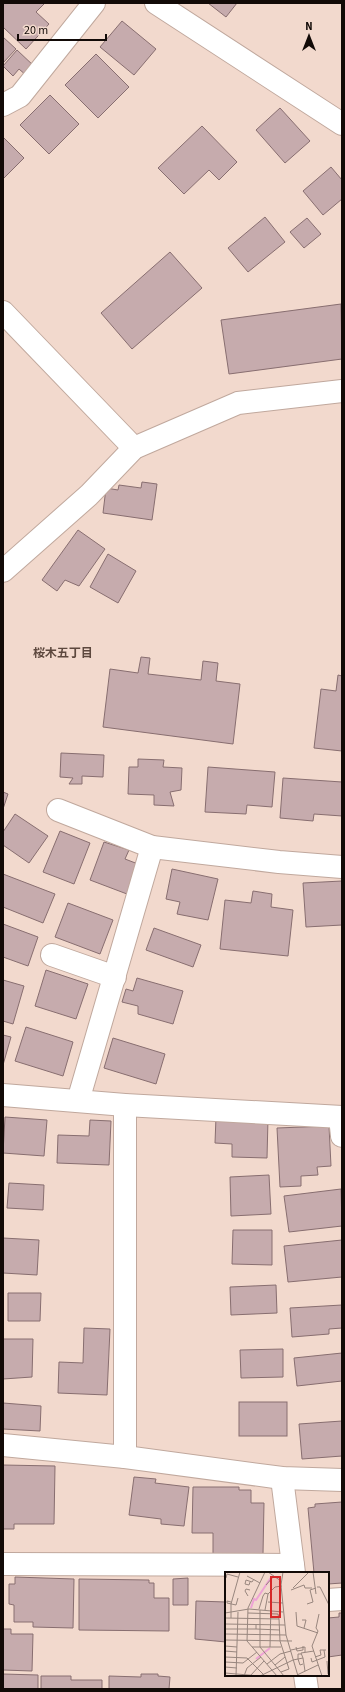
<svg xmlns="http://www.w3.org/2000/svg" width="345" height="1692" viewBox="0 0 345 1692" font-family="'Source Sans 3','Noto Sans JP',sans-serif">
	<rect width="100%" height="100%" fill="#f2d9cd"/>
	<g fill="#c6abad" stroke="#886e70">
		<path d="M3,3H42L44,4L36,12L49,24L26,49L3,27Z"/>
		<path d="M208,3H237L226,17Z"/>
		<path d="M122,21L156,49L134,75L100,47Z"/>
		<path d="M3,37L16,49L3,63Z"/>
		<path d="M17,50L35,67L27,76L19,69L13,76L3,66Z"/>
		<path d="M96,54L129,87L98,118L65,85Z"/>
		<path d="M50,95L79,124L49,154L20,125Z"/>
		<path d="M280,108L310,141L285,163L256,130Z"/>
		<path d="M202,126L237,162L219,180L209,170L184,194L158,168Z"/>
		<path d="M3,137L24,158L3,179Z"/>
		<path d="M331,167L342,180V199L323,215L303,191Z"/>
		<path d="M265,217L285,242L248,272L228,248Z"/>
		<path d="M307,218L321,234L304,248L290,232Z"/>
		<path d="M170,252L202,288L132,349L101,313Z"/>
		<path d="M341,304L342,359L229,374L221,320Z"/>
		<path d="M142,482L157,484L152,520L103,513L106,488L118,490L119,485L141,488Z"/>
		<path d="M78,530L105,549L79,586L65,580L57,591L42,580Z"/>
		<path d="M108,554L136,571L118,603L90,587Z"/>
		<path d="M141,657L150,658L148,674L201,680L203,661L218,663L216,681L240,684L233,744L103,727L110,669L138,673Z"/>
		<path d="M338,675L342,676V751L314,748L321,689L336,691Z"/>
		<path d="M61,753L104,755L103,777L82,776V784H69L73,778L60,777Z"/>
		<path d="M138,759L164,760L163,767L182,768L181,790L170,792L174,806L154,805V795L128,794L129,767H138Z"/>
		<path d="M208,767L275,772L272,807L247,805L246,814L205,812Z"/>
		<path d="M283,778L342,782V816L314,814L313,821L280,818Z"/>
		<path d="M3,792L8,794L3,809Z"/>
		<path d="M15,814L48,836L29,863L3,845V832Z"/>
		<path d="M60,831L90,843L74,884L43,872Z"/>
		<path d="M104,842L129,850L125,859L138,864L127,894L90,880Z"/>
		<path d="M172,869L218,879L208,920L177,914L180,902L166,899Z"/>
		<path d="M3,874L55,894L43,923L3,907Z"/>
		<path d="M342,881V925L306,927L303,883Z"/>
		<path d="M253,891L272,894L271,907L293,910L288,956L220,949L225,900L251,903Z"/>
		<path d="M68,903L113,920L100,954L55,937Z"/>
		<path d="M3,924L38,937L28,966L3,957Z"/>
		<path d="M154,928L201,945L193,967L146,950Z"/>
		<path d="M46,970L88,984L76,1019L35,1006Z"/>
		<path d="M137,978L183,991L173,1024L138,1014V1006L122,1002L126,989L133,991Z"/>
		<path d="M3,980L24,986L13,1024L3,1021Z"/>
		<path d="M26,1027L73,1042L63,1076L15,1061Z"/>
		<path d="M3,1035L11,1037L3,1065Z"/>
		<path d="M113,1038L165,1054L156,1084L104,1068Z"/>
		<path d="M5,1117L47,1120L44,1156L3,1153Z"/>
		<path d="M216,1117L268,1119L267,1158L232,1157V1144L215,1143Z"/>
		<path d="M90,1120L111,1121L109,1165L57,1163L58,1135L89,1136Z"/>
		<path d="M329,1126L331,1166L317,1167L318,1175L301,1176V1186L280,1187L277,1128Z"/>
		<path d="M269,1175L271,1214L231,1216L230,1177Z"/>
		<path d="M9,1183L44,1185L43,1210L7,1208Z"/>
		<path d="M341,1189L342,1226L289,1232L284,1196Z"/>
		<path d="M233,1230H272V1265L232,1264Z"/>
		<path d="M3,1238L39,1240L37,1275L3,1273Z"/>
		<path d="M342,1240V1277L288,1282L284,1246Z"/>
		<path d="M276,1285L277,1313L231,1315L230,1287Z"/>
		<path d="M8,1293H41L40,1321H8Z"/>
		<path d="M342,1305V1328L329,1329V1334L292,1337L290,1308Z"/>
		<path d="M84,1328L110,1329L107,1395L58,1393L59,1362L83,1363Z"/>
		<path d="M3,1339H33L32,1377L3,1379Z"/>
		<path d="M283,1349V1377L241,1378L240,1350Z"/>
		<path d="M342,1353V1381L297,1386L294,1358Z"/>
		<rect x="239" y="1402" width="48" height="34"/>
		<path d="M3,1403L41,1406L40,1431L3,1429Z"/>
		<path d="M342,1421V1456L302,1459L299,1424Z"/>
		<path d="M3,1465L55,1466L54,1524H14V1529H3Z"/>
		<path d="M134,1477L156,1479L155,1483L189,1487L184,1526L161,1524V1519L129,1515Z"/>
		<path d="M193,1487H239V1490H251V1503H264L263,1554H213V1533H192Z"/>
		<path d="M342,1502V1583L328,1584V1573H314L308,1508L315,1507V1504Z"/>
		<path d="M15,1577L74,1579L73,1628L33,1627V1622H14V1605L9,1604V1584H15Z"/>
		<path d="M188,1578V1605H173V1579Z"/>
		<path d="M79,1579L149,1580V1583H154V1598H169V1631L79,1630Z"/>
		<path d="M196,1601L226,1602V1642L195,1639Z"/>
		<path d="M339,1613H342V1655L328,1657V1618L339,1617Z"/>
		<path d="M3,1629H11V1634H33L32,1671L3,1670Z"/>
		<path d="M3,1674L38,1675V1689H3Z"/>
		<path d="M141,1674H158V1676L170,1677L169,1689H109V1676L141,1677Z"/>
		<path d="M41,1676H71V1680H102V1689H41Z"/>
	</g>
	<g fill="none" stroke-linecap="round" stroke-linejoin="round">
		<defs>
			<g id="minor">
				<path d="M156,3L342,124"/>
				<path d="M3,105L20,96L94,3"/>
				<path d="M3,312L134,448"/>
				<path d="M3,571L89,495L134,448L238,403L342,391"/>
				<path d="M58,810L152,847L279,862L342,867"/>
				<path d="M52,955L115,977"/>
				<path d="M3,1095L125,1105L342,1117"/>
				<path d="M78,1101L152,847"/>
				<path d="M125,1105V1457"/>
				<path d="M340,1117L342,1136"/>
				<path d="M3,1445L125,1457L282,1478L342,1480"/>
				<path d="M282,1478L293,1565"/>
				<path d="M3,1564L293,1565L294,1573"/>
				<path d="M328,1600L342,1599"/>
				<path d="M305,1675L307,1689"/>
			</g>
		</defs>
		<use href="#minor" stroke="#c0a89d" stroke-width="24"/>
		<use href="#minor" stroke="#fff" stroke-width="22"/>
	</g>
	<g text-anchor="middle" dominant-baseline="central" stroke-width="3.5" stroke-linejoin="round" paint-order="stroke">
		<g font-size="12" font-weight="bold" fill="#5d483e" stroke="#f2d9cd">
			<text x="63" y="653">桜木五丁目</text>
		</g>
	</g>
	<g transform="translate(225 1572)">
		<rect width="104" height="104" fill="#f2d9cd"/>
		<path fill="none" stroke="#eea3d5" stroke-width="2" d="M26,36L29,27L31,28L47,4M31,87L45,76"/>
		<path fill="none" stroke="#98867e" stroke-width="1" d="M43,0L56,9M58,0L56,13L61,63L73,104M88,0L91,22M22,4L35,11M1,6L2,2L13,5M25,10L24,13L20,12L21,8L27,10L29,7M41,13L49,4M92,15H95L104,33M68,16L84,0M66,18L79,13L80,16H87M23,24L20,19L21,17L25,18M6,30L2,29V31L11,33L13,26M43,30L58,31M82,32L88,30L85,18L91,16M34,37L38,24L40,21L43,22M35,38V75L59,104M40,38L43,22L50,15L57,14M71,40L72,54L93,61M0,41L24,37L58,40M23,41L53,42L54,47M94,42L91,56L93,59L87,74L97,104M0,46L54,47L55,69L64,97L56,100M6,46V32L15,0M77,48H81L79,56M0,52L60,53M0,57H31V52M31,57L55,58M0,62L61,63M0,68L67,69M22,69L23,36L40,0M22,69L52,104M0,74L12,75M27,75H56M45,75L46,31M71,75L72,79L78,78V74M66,78L80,75V80M0,79L12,80M76,82H73V87L75,93L78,92M0,85L22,86L40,104M90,85L96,83L95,78H101M78,86L80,99M86,86L87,90L100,85L99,78M68,88L78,86L76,81L89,79M102,89L103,102M0,90L18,91L32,80M42,92L55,82L66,79M50,93L60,85M0,95L12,96M0,101L35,104L68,88M72,103L93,93M11,104L13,40M19,104L22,96L36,85M25,104L39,89"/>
		<path fill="#d62828" fill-opacity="0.15" stroke="#d62828" stroke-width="2" d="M46,5H55V45H46Z"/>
		<rect width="104" height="104" fill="none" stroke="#120a07" stroke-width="2"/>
	</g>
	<rect width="345" height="1692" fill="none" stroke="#120a07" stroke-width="8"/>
	<g transform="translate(309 36)" stroke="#f2d9cd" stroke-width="3" paint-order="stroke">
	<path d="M0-3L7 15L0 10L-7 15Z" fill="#120a07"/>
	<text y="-6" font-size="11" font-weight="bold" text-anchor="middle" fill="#120a07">N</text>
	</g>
	<path d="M18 34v6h88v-6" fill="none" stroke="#120a07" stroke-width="2"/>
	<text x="24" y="34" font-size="12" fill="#120a07" stroke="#f2d9cd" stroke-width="3" paint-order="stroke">20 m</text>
</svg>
